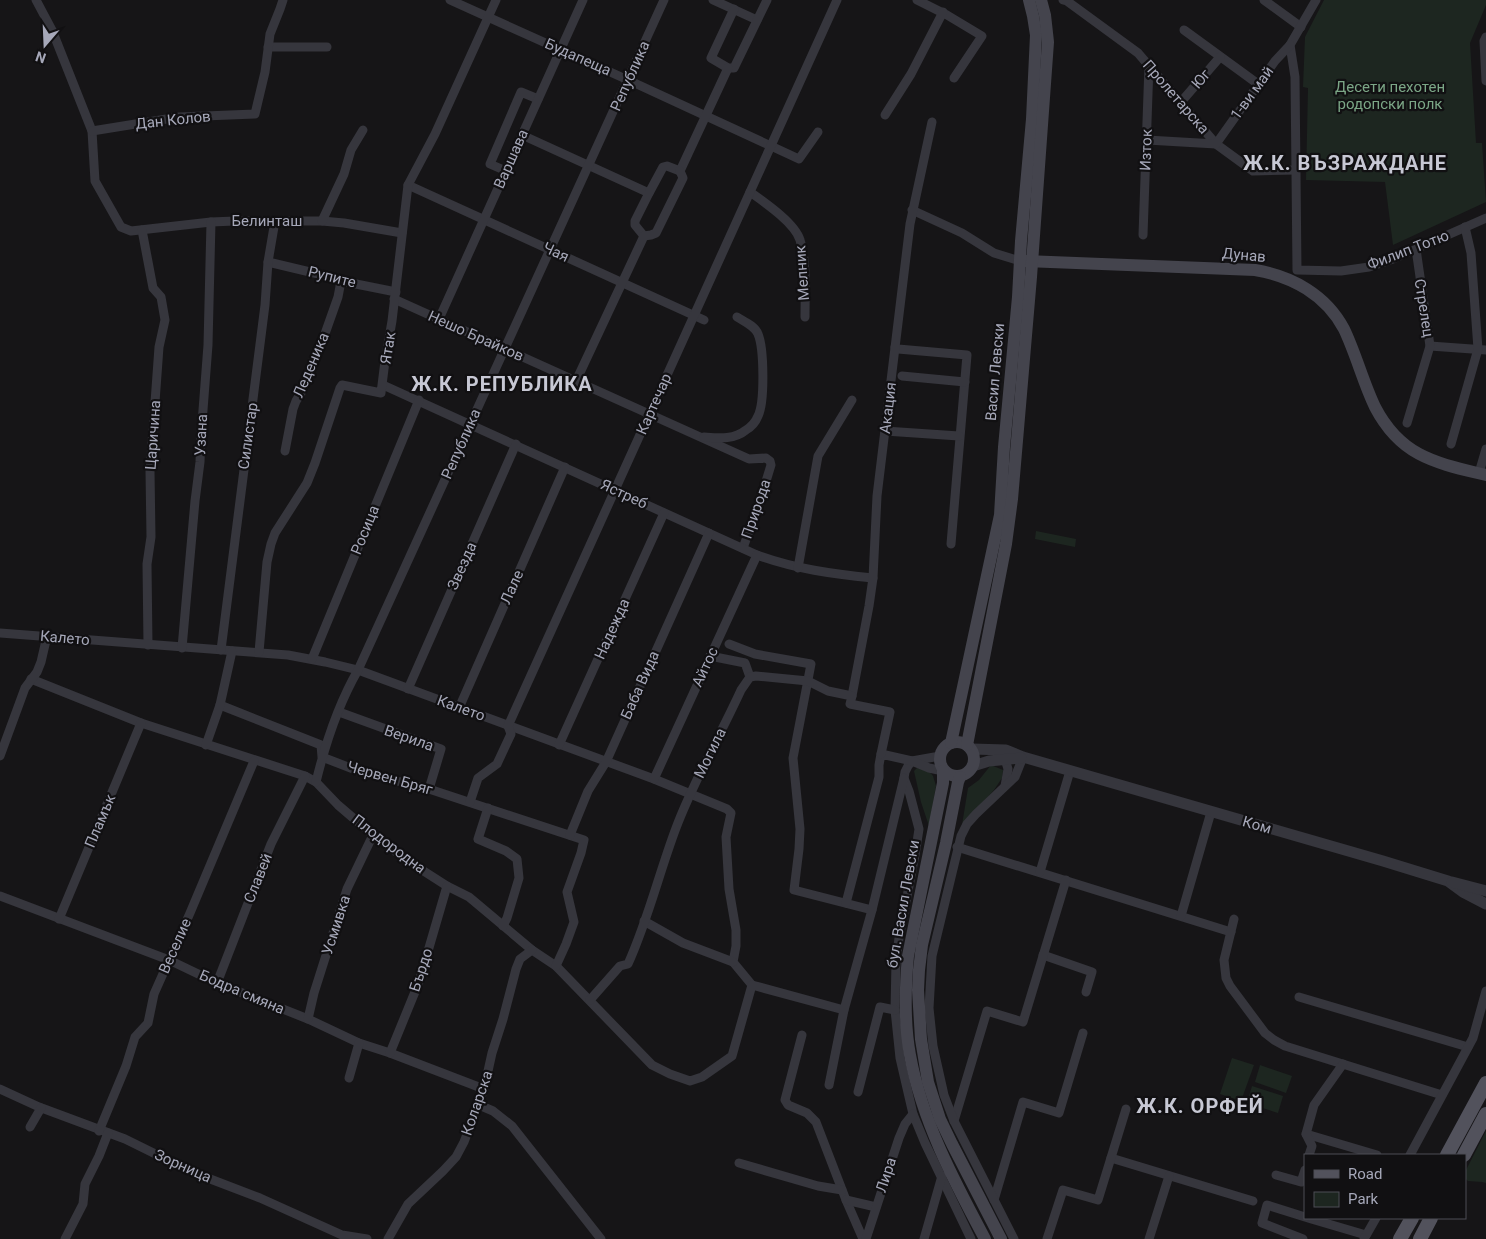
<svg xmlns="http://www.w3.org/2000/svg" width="1486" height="1239" viewBox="0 0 1486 1239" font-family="Roboto,sans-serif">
	<rect width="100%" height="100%" fill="#161517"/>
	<g fill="#1d2620">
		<path d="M1324,0H1486V5L1470,43L1476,143H1482L1486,202L1393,245L1385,182L1306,180L1308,88L1303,87L1305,37Z"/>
		<path d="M1036,531L1076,539L1075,547L1035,539Z"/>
		<path d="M991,765L1003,770L1002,778L994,790L962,825L968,788L979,780Z"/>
		<path d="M917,768L927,769L933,776L936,786L929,826L921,802L914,771Z"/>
		<path d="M1232,1058L1254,1065L1241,1101L1220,1094Z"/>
		<path d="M1260,1065L1292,1076L1286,1093L1255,1082Z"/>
		<path d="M1252,1086L1283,1096L1278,1113L1247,1103Z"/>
		<path d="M1486,1131V1183L1482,1182L1468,1181L1465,1178V1172Z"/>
	</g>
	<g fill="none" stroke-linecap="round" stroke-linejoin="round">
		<g stroke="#36363d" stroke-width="9">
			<path d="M36,0L52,30L92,131L95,181L121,227L131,231L211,222L235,221H322L344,223L402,233"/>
			<path d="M450,0L628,80L799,159L818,132"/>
			<path d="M713,0L757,20"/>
			<path d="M917,0L947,15L982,36L954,78"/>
			<path d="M1063,0L1067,1L1138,53L1216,144L1253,171L1296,170"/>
			<path d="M1264,0L1301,27"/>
			<path d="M1316,0L1290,45L1295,77L1297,270L1341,271L1369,267L1393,259L1486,218"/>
			<path d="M734,9L711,58L728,68H734L767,0"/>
			<path d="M1184,30L1258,84"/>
			<path d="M1486,37L1484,41L1486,81"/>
			<path d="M268,47H327"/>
			<path d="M1181,102L1220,57"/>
			<path d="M885,115L911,74L943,12"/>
			<path d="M92,131L179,117L255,114L265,72L270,34L280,9L283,0"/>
			<path d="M522,135L649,193"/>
			<path d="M1147,140L1216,144L1275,61L1290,45"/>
			<path d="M506,171L490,164L521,92L538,99"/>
			<path d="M408,185L704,320"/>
			<path d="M750,192C764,202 795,223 800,240C807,261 805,294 805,317"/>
			<path d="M912,210L962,233L994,253L1020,261"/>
			<path d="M322,221L344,174L351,150L363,130"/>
			<path d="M142,230L153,288L161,297L165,320L159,347L150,471L151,537L147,564L148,645"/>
			<path d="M1143,235L1149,65"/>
			<path d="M644,236L635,225V221L649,193L663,167L667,166L680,171L728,68"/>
			<path d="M268,262L331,277L341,281L396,292"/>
			<path d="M394,299L749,459L766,458L770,461L771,465L760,501L743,548"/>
			<path d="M439,319L583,0"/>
			<path d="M1430,346L1486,350"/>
			<path d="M895,347L898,349L967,355L951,544"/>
			<path d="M902,376L965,382"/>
			<path d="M576,381L644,236L651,235L656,233L683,178L680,171"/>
			<path d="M383,385L757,555C795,569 833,574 873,578"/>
			<path d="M1407,423L1430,346L1416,249"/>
			<path d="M885,431L959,436"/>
			<path d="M704,437C718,438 734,440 746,430C751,427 756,421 758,416C765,402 764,348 758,334C755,326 745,322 737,317"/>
			<path d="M1451,444L1478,349L1471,253L1465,227"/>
			<path d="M285,451L293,409L296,401L301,393L313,360L321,345L338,297L341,281"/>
			<path d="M1479,473L1486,449"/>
			<path d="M798,568L818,456L852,400"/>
			<path d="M0,633L288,655L325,662L358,670L654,779L727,809L731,813L726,837L729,889L736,930V946L733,962L752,985"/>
			<path d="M729,644L755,654L811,664L793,758L800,829L799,849L794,890L872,910"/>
			<path d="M182,648L195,501L200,462L201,436L208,345L211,222"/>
			<path d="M221,650L265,305L268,262L275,221"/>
			<path d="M259,652L267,562L271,544L275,533L307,483L315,463L340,388L342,385L381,393L385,361L392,321L408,185L435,134L496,0"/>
			<path d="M710,656L745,663L750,677"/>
			<path d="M312,659L419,400"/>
			<path d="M31,679L141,723L305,776L316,782L338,805L373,835L408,861L447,886L469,897L532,950L556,966L652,1065L670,1074L690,1081L702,1077L732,1056L752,985L844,1010"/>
			<path d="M408,689L516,444"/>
			<path d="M852,696L869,606L873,578L877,496L910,224L932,122"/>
			<path d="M220,705L321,745L322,757L361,772L429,789L584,840L581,853L567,892L574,922L566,944L556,966"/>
			<path d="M459,708L565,467"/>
			<path d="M339,712L441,749L429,789"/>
			<path d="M206,745L220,705L232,651"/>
			<path d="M559,745L664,513"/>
			<path d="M0,756L25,688L37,672L41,662L47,636"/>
			<path d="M940,756L912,761L908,766L905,772L904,778L909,791L919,829L915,855L899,938L896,961L895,1010L900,1058L913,1114L925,1143L971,1239"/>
			<path d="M1005,759L1008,769L1005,786"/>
			<path d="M654,779L757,555"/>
			<path d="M316,782C325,745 339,703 358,670L664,0"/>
			<path d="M470,802L478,778L497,764L511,734L508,726L837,0"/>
			<path d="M488,808L478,839L506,851L517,859L519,878L507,918L503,926"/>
			<path d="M570,835L588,791L606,762L709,533"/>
			<path d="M957,847L1231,932"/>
			<path d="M1040,872L1070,771"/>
			<path d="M0,896L169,960L217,983L308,1019L359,1043L390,1053L484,1089"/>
			<path d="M846,903L879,777V765L881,754L912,761L929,768L943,771"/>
			<path d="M1181,916L1211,812"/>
			<path d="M59,919L141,723"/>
			<path d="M1234,919L1224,960L1226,978L1230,986L1265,1033L1274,1040L1285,1046L1442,1095"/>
			<path d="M644,921L683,943L733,962"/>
			<path d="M1043,955L1092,972L1086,992"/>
			<path d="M217,983L271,844L305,776"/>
			<path d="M1299,997L1468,1047"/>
			<path d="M590,1000L620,966L628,964C648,920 659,873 676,828C694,780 720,736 741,690L750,677L756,676L808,681L828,691L852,696L850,704L890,712L881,754"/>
			<path d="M308,1019L314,993L347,889L373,835"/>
			<path d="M802,1035L785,1100L788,1105L807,1113L816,1122L846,1200L863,1239"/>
			<path d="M390,1053L419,982L447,886"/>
			<path d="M349,1078L359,1043"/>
			<path d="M829,1085L844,1010L872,910L904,778"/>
			<path d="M0,1089L39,1107L125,1139L192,1172L260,1198L342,1235L367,1239"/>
			<path d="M858,1092L880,1007L895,1010"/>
			<path d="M479,1105L493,1111L512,1126L601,1239"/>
			<path d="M954,1121L987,1011L1023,1022L1066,880"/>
			<path d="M30,1127L41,1108"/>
			<path d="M99,1131L126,1066L135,1037L148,1023L154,994L190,913L254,761"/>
			<path d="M1306,1134L1377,1155"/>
			<path d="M1309,1155L1312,1146L1306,1134L1314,1105L1343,1064"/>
			<path d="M1410,1155L1473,1038L1486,991"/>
			<path d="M1111,1158L1253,1201"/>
			<path d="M739,1163L818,1186L842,1190"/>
			<path d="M1276,1175L1301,1182L1305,1170"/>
			<path d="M846,1200L876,1207"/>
			<path d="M994,1200L1023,1102L1059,1113L1083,1033"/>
			<path d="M1308,1218L1366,1235"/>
			<path d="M65,1239L83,1204L85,1184L99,1156L108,1133"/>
			<path d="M388,1239L408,1204L443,1171L456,1157L464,1142L484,1089L492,1053L503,1019L516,969L520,959L532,950"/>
			<path d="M866,1239L899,1138L905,1124L913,1114"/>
			<path d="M924,1239L942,1176"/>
			<path d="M1014,1239L954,1121L944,1095L933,1046L929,1008L932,956L961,836L967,824L976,814L1015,777L1023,757"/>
			<path d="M1047,1239L1063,1190L1098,1200L1126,1109"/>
			<path d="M1149,1239L1169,1176"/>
			<path d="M1303,1239L1262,1223L1267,1205L1305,1217"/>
			<path d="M1364,1239L1376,1218"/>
		</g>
		<g stroke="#36363d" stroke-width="11">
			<path d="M972,749L1006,750L1023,757L1383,861L1448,881L1463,892L1486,904"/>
			<path d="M973,766L989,761L1021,758"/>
			<path d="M1452,882L1486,891"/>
		</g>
		<g stroke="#44444d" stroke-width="12">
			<path d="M1025,261L1255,270C1292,276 1326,295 1344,329C1356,354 1363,382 1375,407C1401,457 1436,463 1486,475"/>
			<circle cx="957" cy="759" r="17"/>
			<path d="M951,743L1000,515L1004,447L1018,297L1021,241L1032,119L1036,35L1033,16L1029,0"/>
			<path d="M967,745L1006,544L1012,499L1031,277L1048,42L1045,15L1041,0"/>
			<path d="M943,771V783L908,956C905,989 904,1023 910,1055C922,1121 954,1181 985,1239"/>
			<path d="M960,777L958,782L946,843L922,945L919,970L918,990L921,1039L928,1082L940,1119L952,1144L1001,1239"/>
		</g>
		<g stroke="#52525c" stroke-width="14">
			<path d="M1447,1155L1486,1083"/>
			<path d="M1464,1155L1486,1114"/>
			<path d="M1400,1239L1412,1218"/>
			<path d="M1420,1239L1431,1218"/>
		</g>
	</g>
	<g text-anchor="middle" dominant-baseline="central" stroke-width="4.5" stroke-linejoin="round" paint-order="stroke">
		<g font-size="15" fill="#a6a8b9" stroke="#111012">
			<text transform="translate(578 57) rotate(24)">Будапеща</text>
			<text transform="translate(630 76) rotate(-66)">Република</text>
			<text transform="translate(1201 79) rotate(-49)">Юг</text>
			<text transform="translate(1252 93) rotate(-54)">1-ви май</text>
			<text transform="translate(1176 97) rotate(49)">Пролетарска</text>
			<text transform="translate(173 120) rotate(-6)">Дан Колов</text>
			<text transform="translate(1146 150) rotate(-88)">Изток</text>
			<text transform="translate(511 159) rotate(-66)">Варшава</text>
			<text x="267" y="221">Белинташ</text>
			<text transform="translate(1408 250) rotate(-21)">Филип Тотю</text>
			<text transform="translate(556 252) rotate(25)">Чая</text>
			<text transform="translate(1244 255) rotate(5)">Дунав</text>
			<text transform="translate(802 273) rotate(-94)">Мелник</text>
			<text transform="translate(332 277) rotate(14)">Рупите</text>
			<text transform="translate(1424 308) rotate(81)">Стрелец</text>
			<text transform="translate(476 336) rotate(24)">Нешо Брайков</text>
			<text transform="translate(388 348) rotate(-81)">Ятак</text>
			<text transform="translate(311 365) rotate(-67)">Леденика</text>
			<text transform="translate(995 372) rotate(-85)">Васил Левски</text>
			<text transform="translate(654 404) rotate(-66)">Картечар</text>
			<text transform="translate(888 408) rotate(-83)">Акация</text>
			<text transform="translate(153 435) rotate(-86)">Царичина</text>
			<text transform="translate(201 435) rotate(-87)">Узана</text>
			<text transform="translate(248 436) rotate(-82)">Силистар</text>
			<text transform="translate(461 444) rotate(-66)">Република</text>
			<text transform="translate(624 494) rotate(25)">Ястреб</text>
			<text transform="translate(756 509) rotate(-71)">Природа</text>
			<text transform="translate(365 530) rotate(-68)">Росица</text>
			<text transform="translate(462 566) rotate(-66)">Звезда</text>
			<text transform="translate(512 587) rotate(-66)">Лале</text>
			<text transform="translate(612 629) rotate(-66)">Надежда</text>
			<text transform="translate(65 638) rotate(5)">Калето</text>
			<text transform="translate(705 667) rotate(-65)">Айтос</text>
			<text transform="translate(640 685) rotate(-66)">Баба Вида</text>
			<text transform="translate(461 708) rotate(20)">Калето</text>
			<text transform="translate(409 738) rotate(19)">Верила</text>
			<text transform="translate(710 753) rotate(-64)">Могила</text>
			<text transform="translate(390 778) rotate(16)">Червен Бряг</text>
			<text transform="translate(100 821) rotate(-67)">Пламък</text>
			<text transform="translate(1257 825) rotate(16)">Ком</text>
			<text transform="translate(389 844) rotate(37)">Плодородна</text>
			<text transform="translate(258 878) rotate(-68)">Славей</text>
			<text transform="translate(903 904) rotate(-80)">бул. Васил Левски</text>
			<text transform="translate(336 925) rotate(-72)">Усмивка</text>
			<text transform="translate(175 946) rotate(-66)">Веселие</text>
			<text transform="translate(421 970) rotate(-72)">Бърдо</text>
			<text transform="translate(242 992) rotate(23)">Бодра смяна</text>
			<text transform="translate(477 1103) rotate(-71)">Коларска</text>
			<text transform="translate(183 1166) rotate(24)">Зорница</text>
			<text transform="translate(886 1175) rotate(-72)">Лира</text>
		</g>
		<g font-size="15" fill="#7ba686" stroke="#111012">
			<text x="1390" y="87">Десети пехотен<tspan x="1390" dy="17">родопски полк</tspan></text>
		</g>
		<g font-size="20" font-weight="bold" letter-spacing="1" fill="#c7c8d4" stroke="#111012">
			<text x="1345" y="163">Ж.К. ВЪЗРАЖДАНЕ</text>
			<text x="502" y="384">Ж.К. РЕПУБЛИКА</text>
			<text x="1200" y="1106">Ж.К. ОРФЕЙ</text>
		</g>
	</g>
	<rect x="1304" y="1154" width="162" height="65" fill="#111012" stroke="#4d4d55"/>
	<rect x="1314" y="1170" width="25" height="8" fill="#52525c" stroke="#4d4d55"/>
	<text x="1348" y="1179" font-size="15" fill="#a6a8b9">Road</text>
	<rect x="1314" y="1192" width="25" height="15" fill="#1d2620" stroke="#4d4d55"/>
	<text x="1348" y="1204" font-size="15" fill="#a6a8b9">Park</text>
	<g transform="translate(45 45) rotate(199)" stroke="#111012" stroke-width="4" paint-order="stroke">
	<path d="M0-4L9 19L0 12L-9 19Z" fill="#a6a8b9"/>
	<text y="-8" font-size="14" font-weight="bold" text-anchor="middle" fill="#a6a8b9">N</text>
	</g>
</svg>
